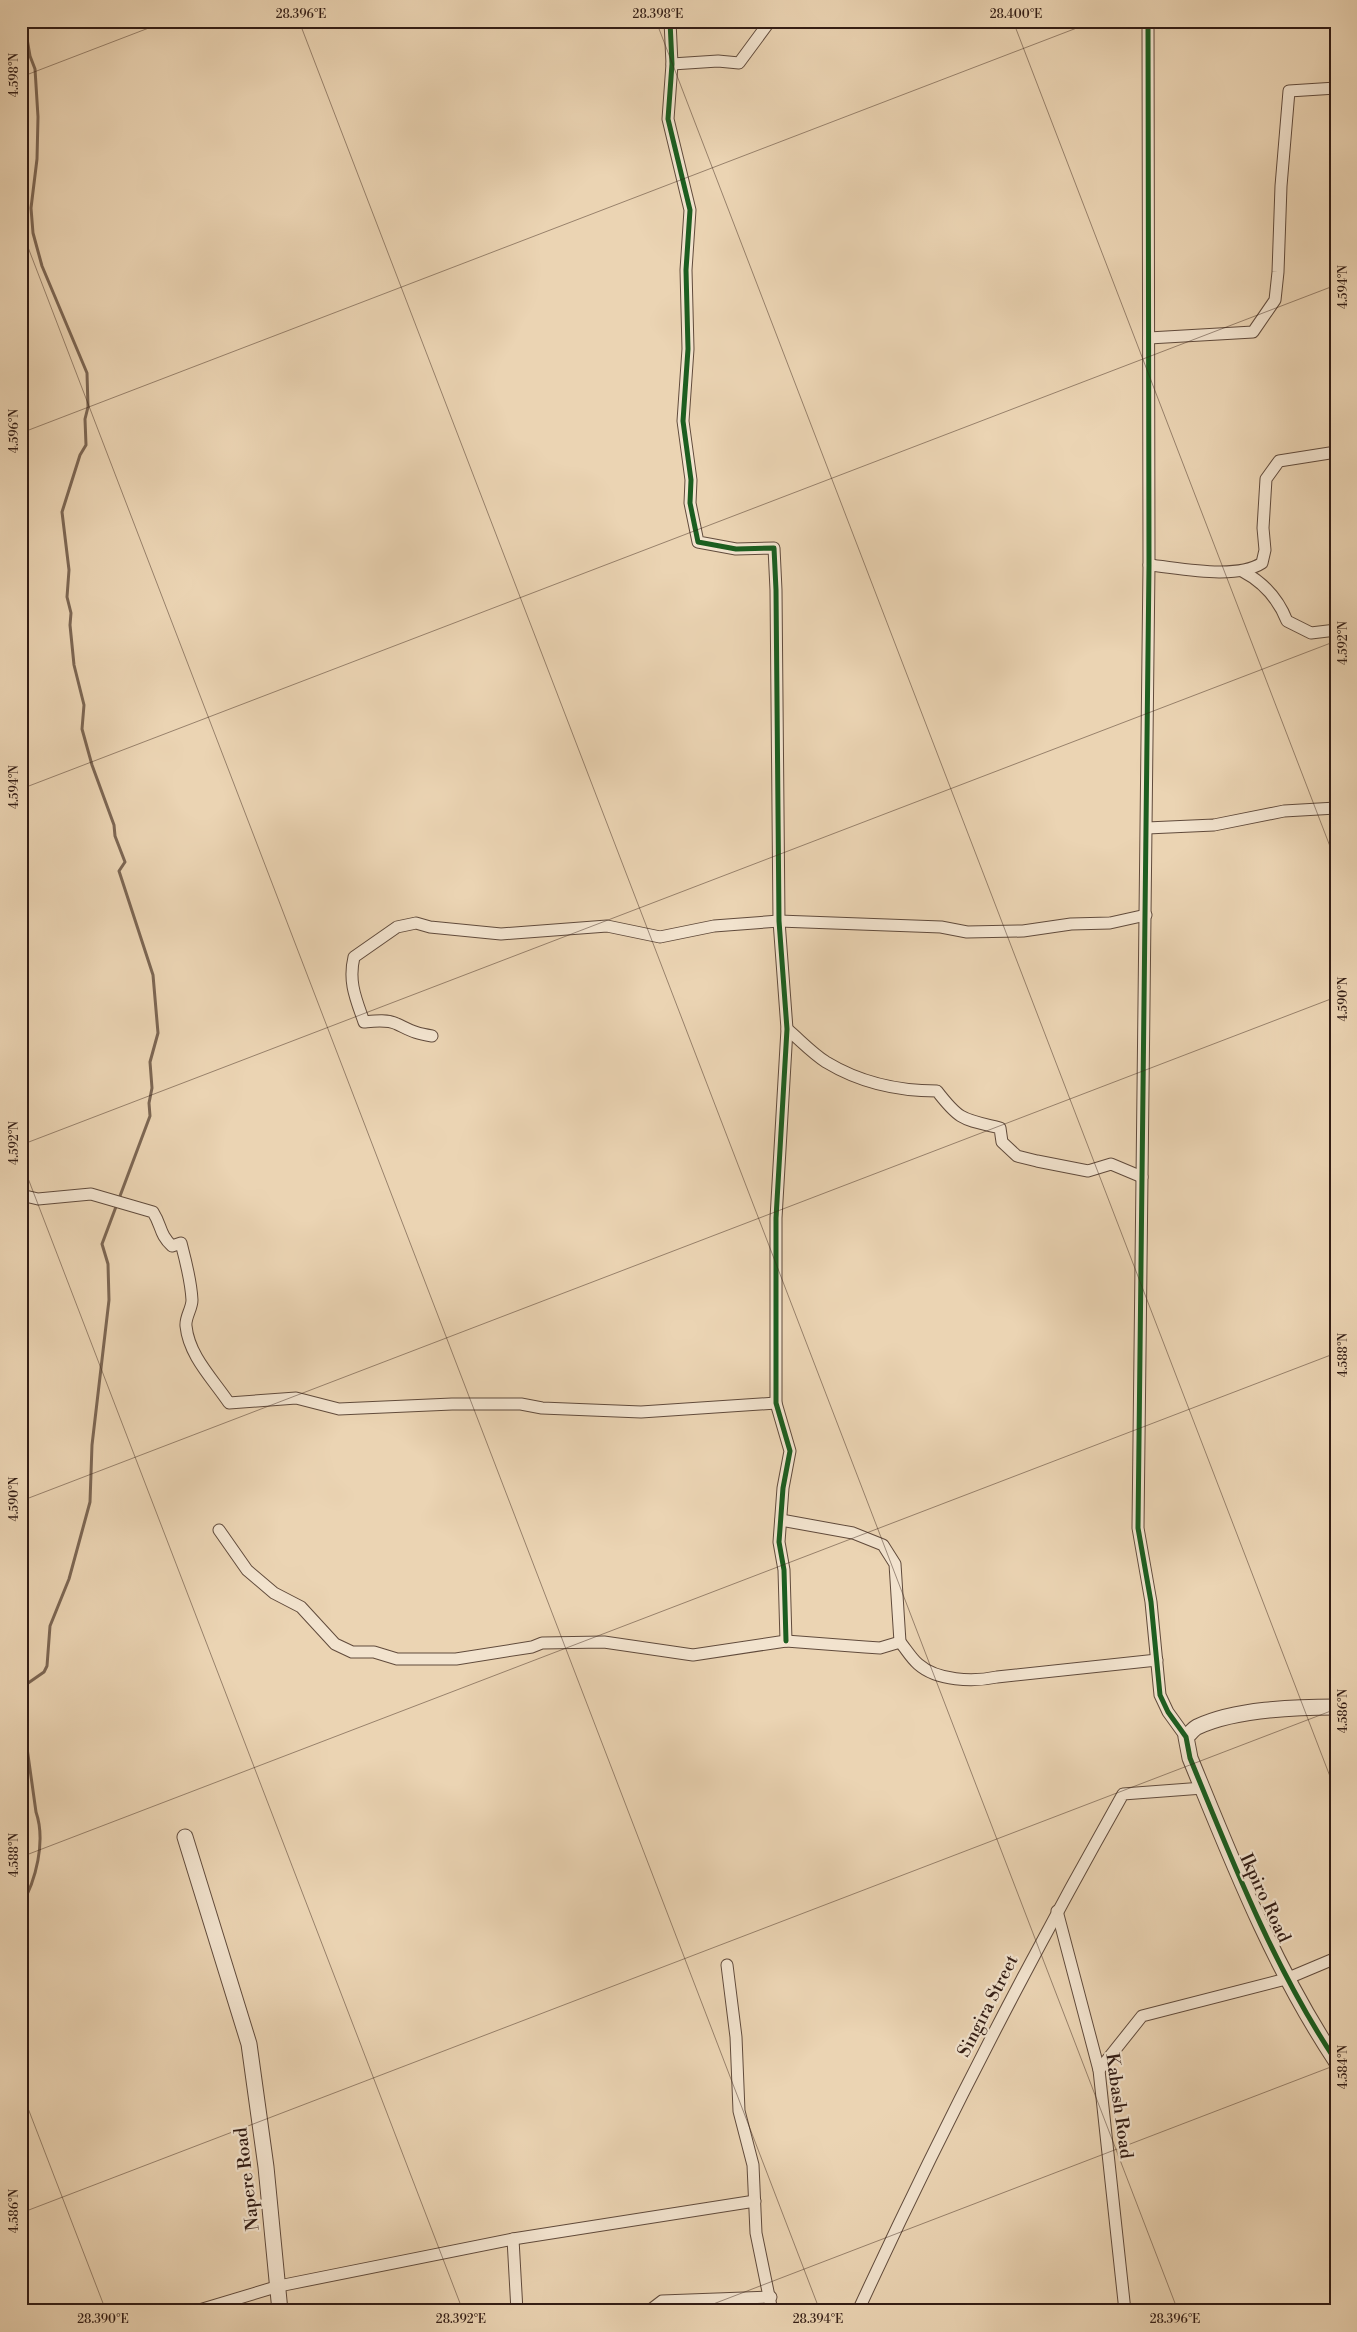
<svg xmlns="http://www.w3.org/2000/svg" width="1357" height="2332" viewBox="0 0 1357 2332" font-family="'Libre Bodoni',serif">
	<rect width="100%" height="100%" fill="#ebd4b3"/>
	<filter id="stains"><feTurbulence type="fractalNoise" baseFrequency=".004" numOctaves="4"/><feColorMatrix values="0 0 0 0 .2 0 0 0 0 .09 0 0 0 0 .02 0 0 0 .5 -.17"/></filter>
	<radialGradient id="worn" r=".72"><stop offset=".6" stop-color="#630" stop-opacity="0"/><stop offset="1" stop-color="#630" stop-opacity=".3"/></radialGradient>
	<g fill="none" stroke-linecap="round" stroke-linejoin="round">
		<g stroke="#7c6653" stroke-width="3">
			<path d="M21,1688L44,1672L47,1666L50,1626L69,1579L90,1502L92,1445L109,1300L108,1264L102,1244L150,1116L149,1103L152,1088L150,1062L158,1033L153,975L119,871L125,862L115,836L114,825L92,765L82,729L84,705L74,665L70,625L71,613L67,597L69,570L62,512L80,455L86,445L85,419L88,407L87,373L42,266L33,233L31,208L37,159L38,117L35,69L30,56L24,21"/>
			<path d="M21,1705L36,1812C46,1841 36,1881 21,1906"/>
		</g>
		<defs>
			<g id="minor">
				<path d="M670,21L672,64L668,119L690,210L686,270L688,349L683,421L691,480L690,503L698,542L736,549L774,548L776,590L779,921L787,1029L776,1218V1403L790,1451L783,1488L779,1542L784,1570L786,1641"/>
				<path d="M1148,21L1149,565L1138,1528L1151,1602L1160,1695L1168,1712L1186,1737"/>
				<path d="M672,64L718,61L739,63L770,21"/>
				<path d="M1149,338L1253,332L1275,300L1278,272L1281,186L1289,91L1336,88"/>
				<path d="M1149,565C1180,568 1236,580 1262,563L1265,550L1263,528L1266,479L1279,461L1336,452"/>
				<path d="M1242,571C1263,582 1278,598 1287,621L1311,633L1336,630"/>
				<path d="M1147,828L1214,825L1284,811L1336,808"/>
				<path d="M787,1029C800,1040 812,1053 826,1062C859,1082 898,1091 937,1091C960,1121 963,1119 1000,1128L1002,1142L1017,1156L1037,1161L1088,1171L1111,1164L1142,1177"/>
				<path d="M432,1036C414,1033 412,1031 397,1024C387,1019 374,1021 364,1022C356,999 348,982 354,957L397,927L416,923L430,927L501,934L607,926L660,937L714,926L779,921L941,927L967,932L1023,931L1071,924L1110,923L1146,915"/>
				<path d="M21,1195L38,1199L91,1194L153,1212C162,1226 159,1234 172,1246L181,1243C186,1262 191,1280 192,1300C192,1309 185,1317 186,1326C189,1356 213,1379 229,1403L296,1398L339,1409L452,1404H521L542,1408L641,1412L776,1403"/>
				<path d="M781,1520L853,1533L883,1545L895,1564L900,1642"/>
				<path d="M219,1530L247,1570L274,1593L301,1607L335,1644L352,1652H374L397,1659H456L532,1647L542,1643L604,1642L693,1655L786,1641L865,1647L880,1648L900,1642C906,1649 911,1658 918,1664C937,1681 973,1682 997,1677L1157,1660"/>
				<path d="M1057,1911L1099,2070L1125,2311"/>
				<path d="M727,1965L736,2037L739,2111L753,2165L756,2233L772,2311"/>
				<path d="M1099,2070L1142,2016L1286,1979L1336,1958"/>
				<path d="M513,2239L755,2201"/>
				<path d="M196,2311L279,2286L513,2239L517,2311"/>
				<path d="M649,2311L662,2301L771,2297"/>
				<path d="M858,2311C939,2135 1028,1962 1123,1794L1203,1788"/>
			</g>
			<g id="tertiary">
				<path d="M1336,1707C1294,1707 1235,1709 1197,1727C1193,1729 1190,1734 1186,1737L1190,1758C1233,1863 1273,1966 1336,2061"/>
				<path d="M185,1837L249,2044L266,2167L280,2311"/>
			</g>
		</defs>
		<use href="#minor" stroke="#614b3c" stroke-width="13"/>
		<use href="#tertiary" stroke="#614b3c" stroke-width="17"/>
		<use href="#minor" stroke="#f2e3ce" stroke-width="11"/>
		<use href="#tertiary" stroke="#f2e3ce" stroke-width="15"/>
		<defs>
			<g id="cycleway">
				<path d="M670,21L672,64L668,119L690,210L686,270L688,349L683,421L691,480L690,503L698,542L736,549L774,548L776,590L779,921L787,1029L776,1218V1403L790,1451L783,1488L779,1542L784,1570L786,1641"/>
				<path d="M1148,21L1149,565L1138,1528L1151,1602L1160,1695L1168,1712L1186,1737L1190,1758C1233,1863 1273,1966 1336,2061"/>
			</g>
		</defs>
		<use href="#cycleway" stroke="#f2e3ce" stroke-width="8"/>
		<use href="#cycleway" stroke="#1b5e20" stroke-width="5"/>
	</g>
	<path fill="none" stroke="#331d15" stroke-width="1" stroke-opacity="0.45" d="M299,21L1178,2311M656,21L1336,1792M1013,21L1336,862M21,77L167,21M21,229L820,2311M21,433L1095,21M21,789L1336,285M21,1145L1336,641M21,1160L463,2311M21,1501L1336,997M21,1857L1336,1353M21,2090L106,2311M21,2213L1336,1709M695,2311L1336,2065"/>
	<g text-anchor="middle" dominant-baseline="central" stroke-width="4.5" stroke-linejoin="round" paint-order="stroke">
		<g font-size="18" fill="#331d15" stroke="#f2e3ce">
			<text transform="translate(1265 1898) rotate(65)">Ikpiro Road</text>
			<text transform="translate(988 2006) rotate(-63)">Singira Street</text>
			<text transform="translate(1119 2106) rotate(82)">Kabash Road</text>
			<text transform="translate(247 2179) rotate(-97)">Napere Road</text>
		</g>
	</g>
	<rect width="1357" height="2332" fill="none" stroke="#ebd4b3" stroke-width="55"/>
	<rect x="28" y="28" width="1302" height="2276" fill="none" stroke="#331d15" stroke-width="2"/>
	<g font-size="12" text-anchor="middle" fill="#331d15">
		<text x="301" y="18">28.396°E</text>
		<text x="658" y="18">28.398°E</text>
		<text x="1016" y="18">28.400°E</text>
		<text transform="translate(14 75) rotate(-90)" y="4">4.598°N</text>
		<text transform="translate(1343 287) rotate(-90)" y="4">4.594°N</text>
		<text transform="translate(14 431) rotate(-90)" y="4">4.596°N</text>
		<text transform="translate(1343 643) rotate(-90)" y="4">4.592°N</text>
		<text transform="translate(14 787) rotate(-90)" y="4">4.594°N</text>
		<text transform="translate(1343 999) rotate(-90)" y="4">4.590°N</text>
		<text transform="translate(14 1143) rotate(-90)" y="4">4.592°N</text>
		<text transform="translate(1343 1355) rotate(-90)" y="4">4.588°N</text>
		<text transform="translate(14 1499) rotate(-90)" y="4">4.590°N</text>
		<text transform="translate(1343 1711) rotate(-90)" y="4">4.586°N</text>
		<text transform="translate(14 1855) rotate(-90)" y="4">4.588°N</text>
		<text transform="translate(1343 2067) rotate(-90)" y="4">4.584°N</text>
		<text transform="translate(14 2211) rotate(-90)" y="4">4.586°N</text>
		<text x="103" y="2323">28.390°E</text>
		<text x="461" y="2323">28.392°E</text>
		<text x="818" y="2323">28.394°E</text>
		<text x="1175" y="2323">28.396°E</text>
	</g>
	<rect width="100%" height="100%" filter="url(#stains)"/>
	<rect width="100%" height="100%" fill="url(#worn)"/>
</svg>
